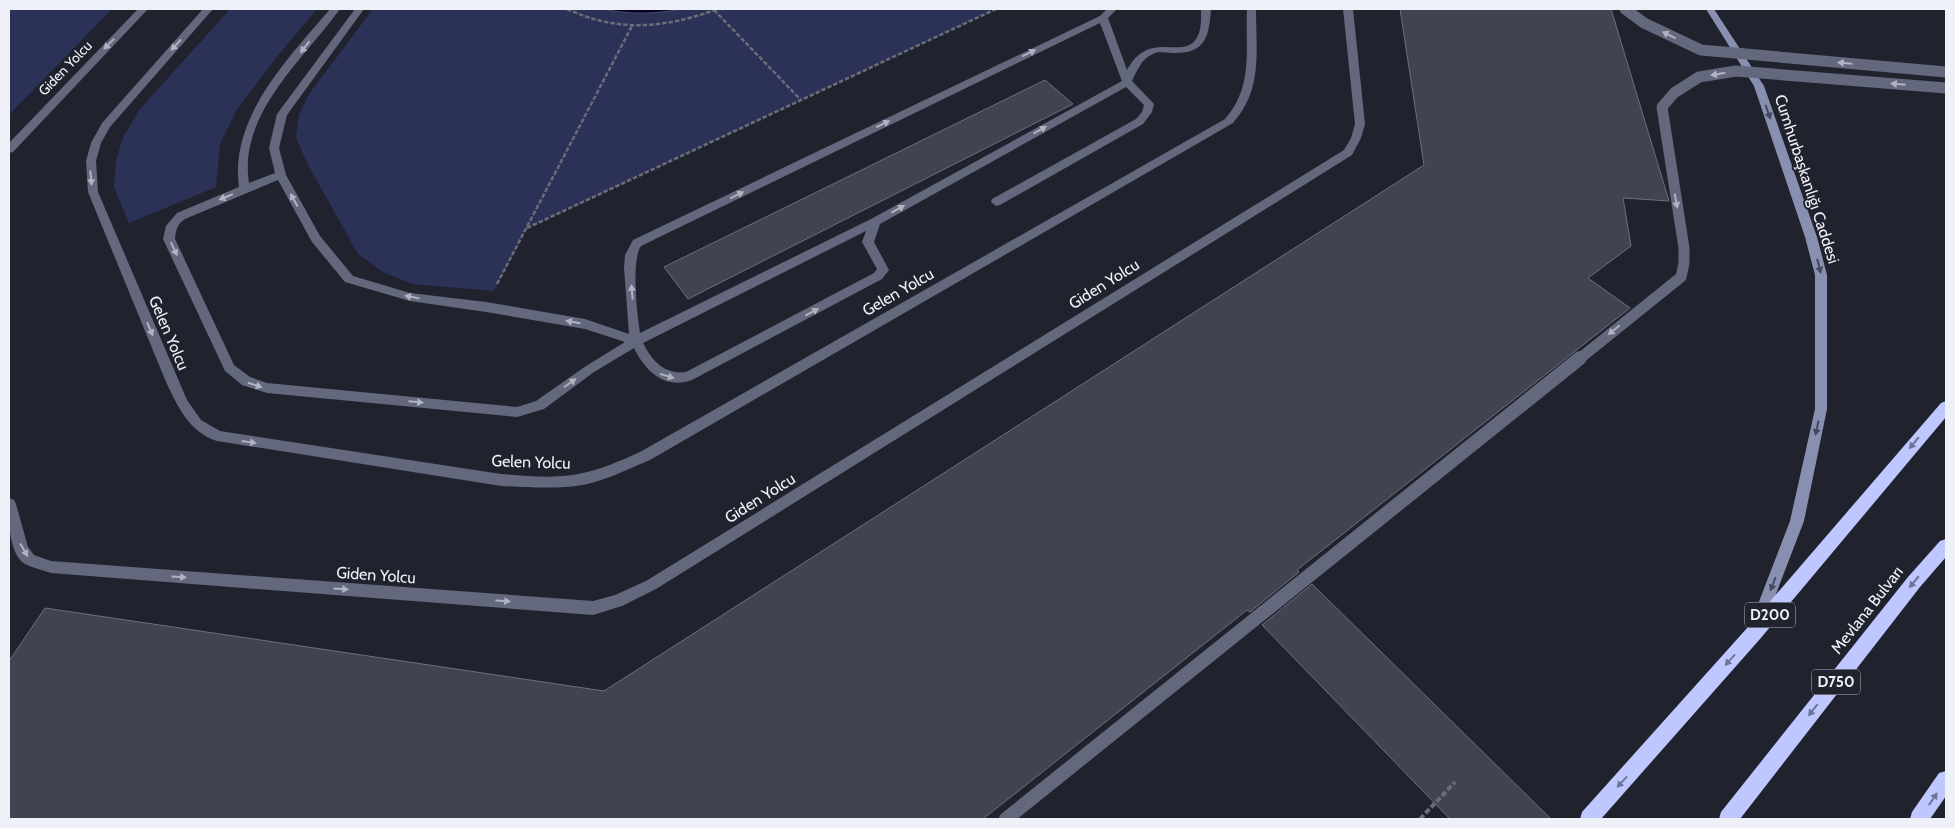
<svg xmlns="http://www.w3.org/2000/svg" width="1955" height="828" viewBox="0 0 1955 828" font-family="Cabin,sans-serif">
	<rect width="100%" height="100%" fill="#20222e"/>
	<g fill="#2c3157">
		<path d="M9,9H112L9,115Z"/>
		<path d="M230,9H317L279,54L238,108L220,144L216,187L129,223L114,187L116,161L123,137L140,109Z"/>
		<path d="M373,9H996L527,228L494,291L412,284L383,272L358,254L307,163L296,137L299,114L309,94Z"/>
	</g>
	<path fill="#060329" stroke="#4c4a67" d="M604,9H682C655,14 630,15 604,9Z"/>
	<g fill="#404350" stroke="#6c6f7e">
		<path d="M1400,9H1611L1669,201L1623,198L1631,246L1588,278L1630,308L1297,570L1299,572L1250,612L1247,610L983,819H9V661L45,608L604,691L1424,165Z"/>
		<path d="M1045,80L1073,104L688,299L664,267Z"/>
		<path d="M1312,584L1551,819H1450L1262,625Z"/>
	</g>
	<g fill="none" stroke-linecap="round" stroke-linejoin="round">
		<g stroke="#6a6c77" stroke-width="2.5" stroke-dasharray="4.5 2" stroke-linecap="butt">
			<path d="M567,9C619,33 665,28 718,9"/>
			<path d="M714,10L801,100"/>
			<path d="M527,228L996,9"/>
			<path d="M497,284L632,26"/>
		</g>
		<path stroke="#6a6c77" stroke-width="4" stroke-dasharray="5.5 2.5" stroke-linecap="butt" d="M1420,819L1455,782"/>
		<g fill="#64687d" fill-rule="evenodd">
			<path d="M138,9H148L13,152L9,153V143Z"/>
			<path d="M203,9H213L110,127L101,143L96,161L98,192L187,400L201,420L220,431L501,474C526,476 553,479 578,474C600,470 620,461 640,452L1225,119C1254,86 1245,49 1247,9H1256C1256,52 1263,89 1233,123L650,460C626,470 601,483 576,486C551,489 526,487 501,486L217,441C189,432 178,407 166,382L88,192L86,161L91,143L102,123Z"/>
			<path d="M330,9H340C303,60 238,114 249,183L275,173L269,148L277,114L355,9H364L287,115L279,148L286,175L320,236L353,276L410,293L486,302L585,319L629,334L624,268L625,255L633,240L1100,16L1107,9H1117L1108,18L1127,70C1149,29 1182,60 1196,39C1202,31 1201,18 1201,9H1211C1209,38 1205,54 1172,53C1165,53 1159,51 1153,54C1141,59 1137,71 1132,81L1154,104L1152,112L1143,124L1000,205L996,206L991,202L992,199L1136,119L1142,112L1144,105L1126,87L880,224L874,242L889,270L882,279L692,380C665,390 645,371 634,348L594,372L544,409L517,417L267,393L242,385L225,371L163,239L166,226L177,213L239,187C229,117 289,58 330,9ZM1100,23L1122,81L871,219L640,333C637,314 631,261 641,246ZM278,180L312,242L345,282L410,301L486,312L585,329L625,342L586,366L536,401L517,407L267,383L250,377L234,365L175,239C176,230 177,224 185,219ZM866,231L862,242L877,269L874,273L686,372C665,375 652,361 643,343Z"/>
			<path d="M1343,9H1353L1365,124L1361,138L1352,155L656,589L622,606L593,615L51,573C43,570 33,568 25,564C8,554 8,515 9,498L14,500L16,504L28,547L34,555L51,561L593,601L615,595L646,581L1344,150L1351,138L1355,124Z"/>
		</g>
		<path fill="#888fb1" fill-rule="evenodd" d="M1706,9H1714L1764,86L1817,237L1827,275V409L1804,521L1764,625L1762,630L1757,632L1752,630L1750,625L1790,521L1815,409V275L1805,237L1754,86Z"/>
		<g fill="#bec8fe" fill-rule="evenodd">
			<path d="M1946,401V417L1760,639L1601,819H1580L1582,812L1748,627L1941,403Z"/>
			<path d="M1946,539V557L1920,587L1740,819H1719L1721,812L1908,577L1940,541Z"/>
			<path d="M1946,771V796L1930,819H1910L1912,812L1939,773Z"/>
		</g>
		<g stroke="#64687d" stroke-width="11">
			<path d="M1625,9L1644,23L1701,50L1946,72"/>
			<path d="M1578,360L1681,277L1684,263V248L1662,107L1674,93L1699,77L1736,71L1946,88"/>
		</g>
		<path stroke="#64687d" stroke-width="14" d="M1006,819L1580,358"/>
	</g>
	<defs><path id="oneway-solid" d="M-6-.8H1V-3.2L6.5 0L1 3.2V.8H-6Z" transform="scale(1.25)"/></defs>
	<g fill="#b0b3c1">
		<use href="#oneway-solid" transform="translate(1669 35) rotate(-154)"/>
		<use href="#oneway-solid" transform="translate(109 44) rotate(134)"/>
		<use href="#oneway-solid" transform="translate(176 45) rotate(132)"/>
		<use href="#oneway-solid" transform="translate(305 47) rotate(128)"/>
		<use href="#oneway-solid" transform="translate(1029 53) rotate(-26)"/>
		<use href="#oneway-solid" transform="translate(1845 63) rotate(-175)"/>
		<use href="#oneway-solid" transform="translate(1718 74) rotate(170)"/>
		<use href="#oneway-solid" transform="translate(1898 84) rotate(-175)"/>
		<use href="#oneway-solid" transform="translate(883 124) rotate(-26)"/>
		<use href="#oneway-solid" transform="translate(1040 130) rotate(-29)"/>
		<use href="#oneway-solid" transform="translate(91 178) rotate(85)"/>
		<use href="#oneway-solid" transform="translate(737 195) rotate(-26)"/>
		<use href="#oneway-solid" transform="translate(226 197) rotate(158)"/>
		<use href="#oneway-solid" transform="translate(294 200) rotate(-119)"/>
		<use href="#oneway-solid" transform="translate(1676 201) rotate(80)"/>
		<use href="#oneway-solid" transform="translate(898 209) rotate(-29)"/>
		<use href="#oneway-solid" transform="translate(174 249) rotate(65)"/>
		<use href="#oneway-solid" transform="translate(632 292) rotate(-95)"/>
		<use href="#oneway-solid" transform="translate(412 297) rotate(-169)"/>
		<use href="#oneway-solid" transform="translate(812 312) rotate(-28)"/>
		<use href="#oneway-solid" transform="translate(573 322) rotate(-170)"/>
		<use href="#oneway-solid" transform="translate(150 329) rotate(67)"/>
		<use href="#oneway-solid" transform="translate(1614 330) rotate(141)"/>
		<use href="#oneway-solid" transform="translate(667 376) rotate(18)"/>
		<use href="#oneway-solid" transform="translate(570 383) rotate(-35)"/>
		<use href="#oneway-solid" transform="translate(255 385) rotate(18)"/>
		<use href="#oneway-solid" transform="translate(416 402) rotate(5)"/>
		<use href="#oneway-solid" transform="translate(249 442) rotate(8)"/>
		<use href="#oneway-solid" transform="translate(24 550) rotate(60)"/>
		<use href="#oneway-solid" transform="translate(179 577) rotate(4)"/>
		<use href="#oneway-solid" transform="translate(341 589) rotate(4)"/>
		<use href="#oneway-solid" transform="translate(503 601) rotate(4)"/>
	</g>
	<g fill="#44485c">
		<use href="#oneway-solid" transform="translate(1768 112) rotate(71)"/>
		<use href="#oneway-solid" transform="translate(1819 266) rotate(76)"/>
		<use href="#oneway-solid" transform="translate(1817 428) rotate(102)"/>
		<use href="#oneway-solid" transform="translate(1773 584) rotate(111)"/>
	</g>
	<g fill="#6f7596">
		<use href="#oneway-solid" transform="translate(1914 443) rotate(130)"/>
		<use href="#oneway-solid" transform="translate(1914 582) rotate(130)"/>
		<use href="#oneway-solid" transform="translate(1730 660) rotate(132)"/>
		<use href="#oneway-solid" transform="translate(1813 710) rotate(128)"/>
		<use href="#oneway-solid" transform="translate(1622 782) rotate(132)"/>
		<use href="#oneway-solid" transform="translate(1933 799) rotate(-56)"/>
	</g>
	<g text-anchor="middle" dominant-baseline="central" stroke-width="4" stroke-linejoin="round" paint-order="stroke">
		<g font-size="14" fill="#eff1f9" stroke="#20222e">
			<text transform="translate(65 68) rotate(-46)">Giden Yolcu</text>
		</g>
		<g fill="#20222e" stroke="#b1b3bc" stroke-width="1">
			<rect x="1745" y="602.5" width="50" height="25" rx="4"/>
			<rect x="1812" y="669.5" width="48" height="25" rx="4"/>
		</g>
		<g font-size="15" font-weight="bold" fill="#eff1f9">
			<text x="1770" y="615">D200</text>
			<text x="1836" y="682">D750</text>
		</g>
		<g font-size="16" fill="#eff1f9" stroke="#20222e">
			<text transform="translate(1807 179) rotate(72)">Cumhurbaşkanlığı Caddesi</text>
			<text transform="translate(1104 284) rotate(-32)">Giden Yolcu</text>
			<text transform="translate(898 292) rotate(-30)">Gelen Yolcu</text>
			<text transform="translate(169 333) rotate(67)">Gelen Yolcu</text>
			<text transform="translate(531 462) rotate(2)">Gelen Yolcu</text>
			<text transform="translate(760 498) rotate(-32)">Giden Yolcu</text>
			<text transform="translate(376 575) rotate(4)">Giden Yolcu</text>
			<text transform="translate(1867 610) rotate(-52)">Mevlana Bulvarı</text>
		</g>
	</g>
	<rect width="1955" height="828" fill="none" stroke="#eff1f9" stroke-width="20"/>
</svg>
